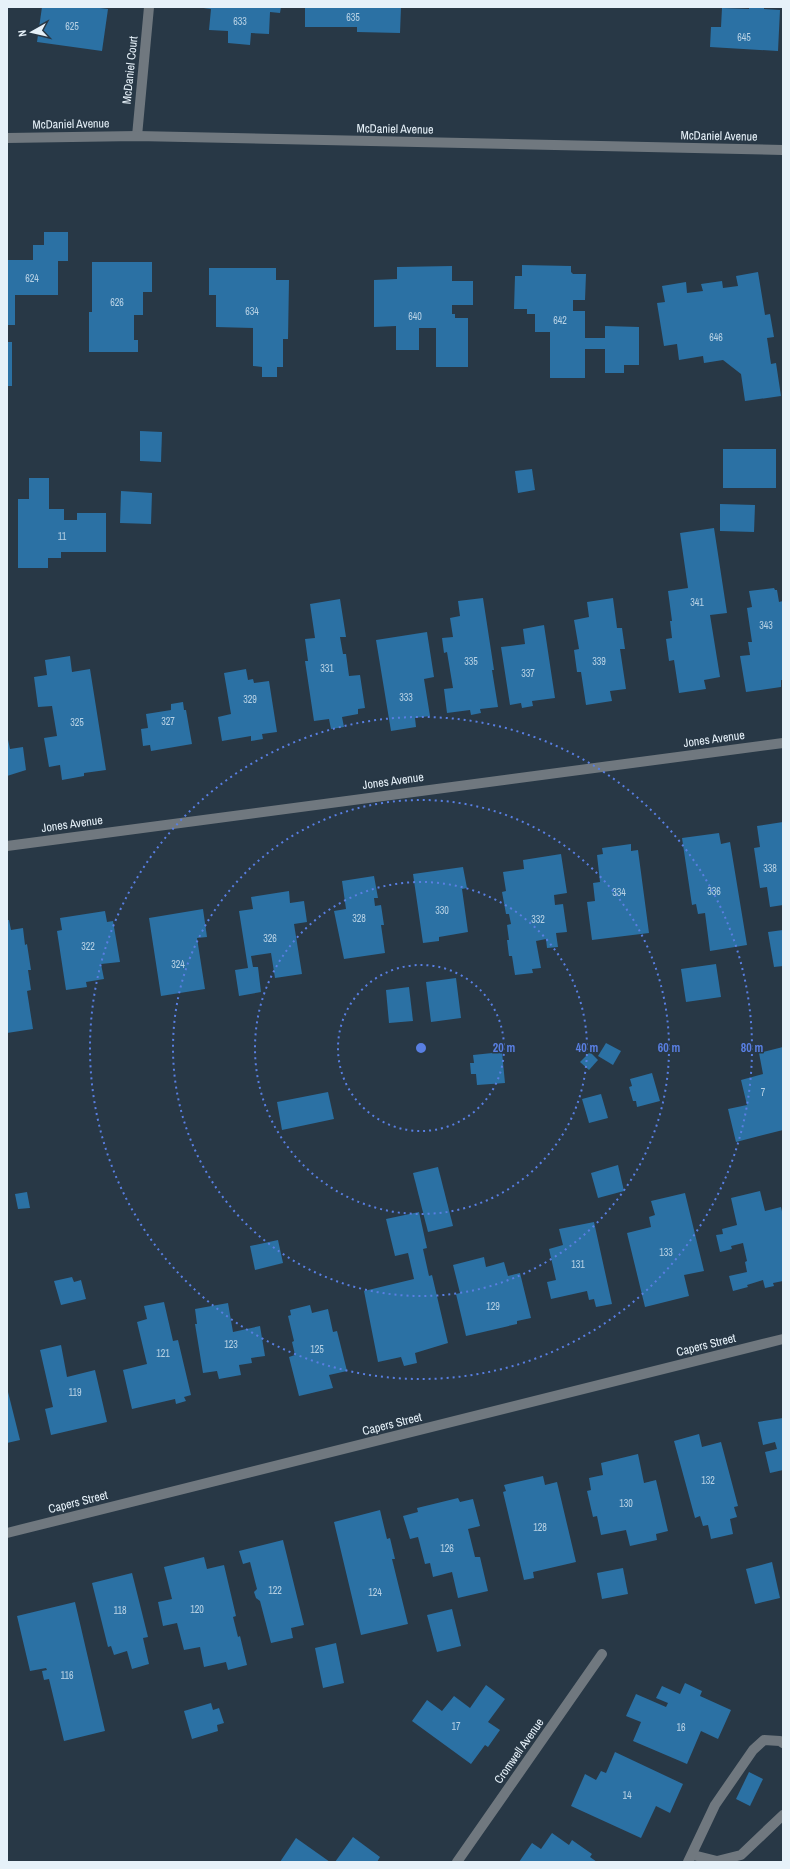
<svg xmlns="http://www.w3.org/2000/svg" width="790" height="1869" viewBox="0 0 790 1869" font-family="'Archivo Narrow',sans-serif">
	<rect width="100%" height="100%" fill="#283846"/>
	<g fill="#2b71a4">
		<path d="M42,7H92L108,9L102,51L37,42Z"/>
		<path d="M196,7H281L280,13L270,12L269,34L251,33L250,45L228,43V31L209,30L211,9Z"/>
		<path d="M305,7H401L400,33L357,32V27H305Z"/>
		<path d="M749,7H764V9L780,10L778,51L710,47L711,27H721L722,8L749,9Z"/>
		<path d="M44,232H68V261H58V295H15V325H7V260H33V245H44Z"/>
		<path d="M92,262H152V292H143V315H134V340H138V352H89V312H92Z"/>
		<path d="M522,265L571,266V272L573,274H586L585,300H573V311H585V338H605V326L639,327V365H624V373H605V349H585V378H550V332H535V314H527V309H514L515,276H522Z"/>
		<path d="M452,266V281H473V305H452V314H455V318H468V367H436V328H419V350H396V326L374,327V280L397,279V267Z"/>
		<path d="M209,268H276V280H289L288,339H283V367H277V377H262V367L253,366V328L216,327V295H209Z"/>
		<path d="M758,272L765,315L770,314L774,337L767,338L771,364L776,363L781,396L745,401L741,374L723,360L704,363L703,356L679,360L677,344L664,346L657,303L665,302L662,286L686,282L687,293L703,291L701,284L722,281L723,288L738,286L736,276Z"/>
		<rect x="7" y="342" width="5" height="44"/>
		<path d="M140,431L162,432L161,462L140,461Z"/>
		<rect x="723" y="449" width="53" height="39"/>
		<path d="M532,469L535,490L518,493L515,471Z"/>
		<path d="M29,478H49V509H64V520H77V513H106V552H61V558H48V568H18V499H29Z"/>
		<path d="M121,491L152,493L151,524L120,523Z"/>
		<path d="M720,504L755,505L754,532L720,531Z"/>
		<path d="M714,528L727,613L710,615L720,677L704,680L706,689L679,693L674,660L669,661L666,639L672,638L670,621H672L668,591L688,588L680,533Z"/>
		<path d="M774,588L775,590H777L779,602L783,601V680H781V687L746,692L740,656L750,655L748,642H752L747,608L752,607L749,591Z"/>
		<path d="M483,598L494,670H492L498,707L480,709L481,713L471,715L470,710L447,713L444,689L453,688L447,652L444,653L442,638L453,637L450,618L460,616L458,601Z"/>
		<path d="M613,598L617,628H622L625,649H620L626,689L610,691L612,701L586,705L581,672H577L574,650L579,649L574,620L589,617L587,602Z"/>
		<path d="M340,599L346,637H340L343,654H346L349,676L360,675L365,708L358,709V714L342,717L344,727L331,729L329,719L314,721L305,661H308L305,639L315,638L310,604Z"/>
		<path d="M544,625L555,698L532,701L533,706L522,708L521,703L510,705L501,647L525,644L523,629Z"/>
		<path d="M427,632L434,677L424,679L430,716L415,718L416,727L391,731L376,640Z"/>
		<path d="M70,656L72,672L90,669L106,770L84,773V776L62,780L60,765L49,767L44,738L57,736L52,706L38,707L34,677L47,675L45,660Z"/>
		<path d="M246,669L248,680L253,679L254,683L269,681L277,732L262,734L263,739L251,741V736L222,741L218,717L231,714L224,673Z"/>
		<path d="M183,702L184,710H186L192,744L151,751L150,745L143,746L141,729L148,728L146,714L171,710V704Z"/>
		<path d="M7,735L10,749L23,747L26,770L7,776Z"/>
		<path d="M783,822V905L770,907L767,887L760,888L754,848L760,847L757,826Z"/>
		<path d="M719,833L721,844L730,842L747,945L710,951L705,913L698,914L696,904L692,905L682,838Z"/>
		<path d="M631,844V851L638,850L649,933L592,940L587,902L595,901L593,883L600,882L597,855L603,854L602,848Z"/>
		<path d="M561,854L567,893L554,895L555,905L563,904L567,932L556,933L558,947L547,948L546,939L536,941L541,968L532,969L533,973L515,975L512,956H509L507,940H509L507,925L511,924L509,914H506L502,892L506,891L503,872L524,869L523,860Z"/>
		<path d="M463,867L467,888L462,889L468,932L439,937V941L423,943L413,874Z"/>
		<path d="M374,876L378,898H374L375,906L381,905L384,925H381L385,953L344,959L334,911L346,909L342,881Z"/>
		<path d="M289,891L290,903L304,901L307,922L294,924L302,974L275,978L271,953L251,956L253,967H258L261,992L239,996L235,970L248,968L239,911L253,909L251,897Z"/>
		<path d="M203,909L207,937L197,938L205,989L161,996L149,918Z"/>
		<path d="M105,911L107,922L113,921L120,962L101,964L104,979L86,982L87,987L66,990L57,931L62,930L60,918Z"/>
		<path d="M7,920H9L11,930L23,928L25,945L27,944L31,970H28L31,990L27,991L33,1029L7,1033Z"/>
		<path d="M783,930V966L774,967L768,932Z"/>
		<path d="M716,964L721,997L686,1002L681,969Z"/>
		<path d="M456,978L461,1018L431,1022L426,982Z"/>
		<path d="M409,987L413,1021L389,1023L386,990Z"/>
		<path d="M606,1043L621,1051L613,1065L598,1056Z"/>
		<path d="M783,1047V1130L736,1142L728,1109L747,1105L741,1080L763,1074L759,1053Z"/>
		<path d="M502,1052L505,1083L477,1085L476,1074H471L470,1063H474L473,1055Z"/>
		<path d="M590,1052L598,1060L589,1070L580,1062Z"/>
		<path d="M652,1073L660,1101L637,1107L636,1101H633L629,1087L632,1086L630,1079Z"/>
		<path d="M328,1092L334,1119L282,1130L277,1102Z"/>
		<path d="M601,1094L608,1118L589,1123L582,1099Z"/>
		<path d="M618,1165L624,1191L598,1198L591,1173Z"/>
		<path d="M438,1167L453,1226L428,1232L413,1173Z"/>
		<path d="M760,1191L765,1211L781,1207L783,1216V1281L773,1283L774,1286L765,1288L763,1280L747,1285L748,1287L733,1291L729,1276L747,1272L745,1262L747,1261L743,1243L731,1246L732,1249L720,1252L716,1235L723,1234L722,1229L737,1225L731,1198Z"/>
		<path d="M27,1192L30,1208L18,1209L15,1194Z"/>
		<path d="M685,1193L704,1271L684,1275L689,1296L645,1307L627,1233L651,1227L649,1217L655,1215L651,1201Z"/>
		<path d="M419,1212L427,1248L423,1249L429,1276L432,1275L448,1343L415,1353L417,1363L404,1366L401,1357L378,1362L364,1291L414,1279L408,1253L395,1256L386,1219Z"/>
		<path d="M594,1222L612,1304L596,1307L594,1299L589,1300L587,1291L551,1299L547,1282L556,1280L549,1249L563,1245L559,1229Z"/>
		<path d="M278,1240L283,1263L255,1270L250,1246Z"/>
		<path d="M484,1257L486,1267L504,1262L508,1276L520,1273L531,1318L517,1321V1324L466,1336L456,1294L460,1293L453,1265Z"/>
		<path d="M72,1277L74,1282L81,1280L86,1299L61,1305L54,1281Z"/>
		<path d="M164,1302L173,1341L178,1340L191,1395L184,1397L186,1401L176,1404L175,1399L132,1409L123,1370L147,1364L137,1322L147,1319L144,1306Z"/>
		<path d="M228,1303L233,1332L260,1326L265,1356L251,1358L252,1363L239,1365L241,1375L219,1379L217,1371L203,1373L195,1324H197L195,1309Z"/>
		<path d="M310,1305L312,1313L328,1309L333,1332L337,1331L347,1371L329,1375L333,1388L299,1396L289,1357L295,1355L292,1342L294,1341L288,1316L291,1315L290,1310Z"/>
		<path d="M61,1345L67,1377L95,1370L107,1422L51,1435L45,1409L53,1407L40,1350Z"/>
		<path d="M7,1388L20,1440L7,1443Z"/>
		<path d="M783,1418V1470L770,1473L765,1452L777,1449L775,1442L763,1445L758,1422Z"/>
		<path d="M699,1434L702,1447L721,1442L738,1506L734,1507L737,1517L730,1519L733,1534L711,1539L708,1525L703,1526L700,1516L695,1518L674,1441Z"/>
		<path d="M638,1454L644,1483L656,1480L668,1531L656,1534L657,1540L630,1546L626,1530L601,1535L597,1516L593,1517L587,1491L591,1490L589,1478L603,1475L601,1463Z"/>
		<path d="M543,1476L545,1485L557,1482L576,1562L533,1572L534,1578L524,1580L503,1492L506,1491L504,1485Z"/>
		<path d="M458,1498L460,1502L473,1499L480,1526L468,1529L475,1557H480L488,1591L458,1598L452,1572L433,1577L430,1563L425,1564L418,1537L410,1539L403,1516L418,1512L417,1508Z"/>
		<path d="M380,1510L387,1539L390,1538L395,1559H392L408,1624L361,1635L334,1522Z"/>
		<path d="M283,1540L304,1625L291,1628L293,1638L271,1643L260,1601L256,1598L254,1592L257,1589L250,1562L243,1564L239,1551Z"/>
		<path d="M204,1557L207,1569L224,1565L236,1616L233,1617L238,1637L240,1636L247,1665L228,1670L226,1662L204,1667L200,1647L184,1650L177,1623L163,1626L158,1602L172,1599L164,1567Z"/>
		<path d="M772,1562L780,1598L755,1604L746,1569Z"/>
		<path d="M623,1568L628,1594L602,1599L597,1573Z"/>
		<path d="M132,1573L148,1637L143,1638L149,1664L132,1669L127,1651L114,1655L111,1646L108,1647L92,1583Z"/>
		<path d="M75,1602L105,1731L64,1741L49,1679L44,1680L42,1671L47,1670L46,1668L30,1671L17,1616Z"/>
		<path d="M452,1609L461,1646L437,1652L427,1615Z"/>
		<path d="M336,1643L344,1683L323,1688L315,1648Z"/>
		<path d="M685,1683L702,1691L700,1696L731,1710L718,1739L701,1731L687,1764L633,1741L641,1722L626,1716L636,1694L666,1707L668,1703L656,1698L662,1686L680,1694Z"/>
		<path d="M486,1685L505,1699L488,1722L500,1730L488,1747L485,1745L471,1764L412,1721L427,1700L442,1711L454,1696L470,1708Z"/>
		<path d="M211,1703L213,1710L219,1708L224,1723L217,1725L218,1731L192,1739L184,1711Z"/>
		<path d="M615,1752L683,1784L670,1813L656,1806L641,1838L571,1806L585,1774L596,1780L601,1771L606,1773Z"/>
		<path d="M749,1772L763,1779L750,1806L736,1799Z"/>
		<path d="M552,1833L569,1845L572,1840L592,1854L590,1857L597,1862H519L532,1843L541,1849Z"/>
		<path d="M353,1837L380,1857L377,1862H335Z"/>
		<path d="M296,1838L330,1862H280Z"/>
	</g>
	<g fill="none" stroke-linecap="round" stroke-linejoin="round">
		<g stroke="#70787f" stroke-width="10">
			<path d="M137,136L149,7"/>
			<path d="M7,138L137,136L783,150"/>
			<path d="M7,846L783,743"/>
			<path d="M7,1533L783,1339"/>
			<path d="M693,1855L717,1861L741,1855L783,1815"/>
			<path d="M457,1862L602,1654"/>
			<path d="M688,1862L715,1805L753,1750L764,1740L780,1741L783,1743"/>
		</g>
	</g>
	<g fill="none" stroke="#597fe2" stroke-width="2" stroke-dasharray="2 4">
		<circle cx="421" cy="1048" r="83"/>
		<circle cx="421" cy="1048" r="166"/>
		<circle cx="421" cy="1048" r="248"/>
		<circle cx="421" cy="1048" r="331"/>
	</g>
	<g text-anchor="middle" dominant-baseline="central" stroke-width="3" stroke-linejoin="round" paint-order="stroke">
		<g font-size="10" fill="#b7d1e4">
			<text x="353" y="17">635</text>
			<text x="240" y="21">633</text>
			<text x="72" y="26">625</text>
			<text x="744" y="37">645</text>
			<text x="32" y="278">624</text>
			<text x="117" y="302">626</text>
			<text x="252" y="311">634</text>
			<text x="415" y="316">640</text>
			<text x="560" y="320">642</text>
			<text x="716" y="337">646</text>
			<text x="62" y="536">11</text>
			<text x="697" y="602">341</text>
			<text x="766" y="625">343</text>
			<text x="471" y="661">335</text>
			<text x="599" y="661">339</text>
			<text x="327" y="668">331</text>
			<text x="528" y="673">337</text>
			<text x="406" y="697">333</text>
			<text x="250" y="699">329</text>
			<text x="168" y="721">327</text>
			<text x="77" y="722">325</text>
			<text x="770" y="868">338</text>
			<text x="714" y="891">336</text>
			<text x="619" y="892">334</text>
			<text x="442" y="910">330</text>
			<text x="359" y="918">328</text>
			<text x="538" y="919">332</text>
			<text x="270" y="938">326</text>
			<text x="88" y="946">322</text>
			<text x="178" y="964">324</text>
			<text x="763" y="1092">7</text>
			<text x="666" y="1252">133</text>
			<text x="578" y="1264">131</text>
			<text x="493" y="1306">129</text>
			<text x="231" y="1344">123</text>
			<text x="317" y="1349">125</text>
			<text x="163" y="1353">121</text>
			<text x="75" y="1392">119</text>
			<text x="708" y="1480">132</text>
			<text x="626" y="1503">130</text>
			<text x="540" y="1527">128</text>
			<text x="447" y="1548">126</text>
			<text x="275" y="1590">122</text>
			<text x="375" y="1592">124</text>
			<text x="197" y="1609">120</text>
			<text x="120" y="1610">118</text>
			<text x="67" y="1675">116</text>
			<text x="456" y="1726">17</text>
			<text x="681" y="1727">16</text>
			<text x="627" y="1795">14</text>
		</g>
		<g font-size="12" fill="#e6f1f9" stroke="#283846">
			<text transform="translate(130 70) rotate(-84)">McDaniel Court</text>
			<text transform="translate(71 124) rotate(-1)">McDaniel Avenue</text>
			<text transform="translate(395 129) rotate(1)">McDaniel Avenue</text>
			<text transform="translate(719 136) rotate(1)">McDaniel Avenue</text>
			<text transform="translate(714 739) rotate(-8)">Jones Avenue</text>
			<text transform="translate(393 781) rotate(-8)">Jones Avenue</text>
			<text transform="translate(72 824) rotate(-8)">Jones Avenue</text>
			<text transform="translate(706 1345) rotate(-14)">Capers Street</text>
			<text transform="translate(392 1424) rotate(-14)">Capers Street</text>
			<text transform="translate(78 1502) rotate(-14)">Capers Street</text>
			<text transform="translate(519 1751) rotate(-55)">Cromwell Avenue</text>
		</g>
	</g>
	<circle cx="421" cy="1048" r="6" fill="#597fe2" stroke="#283846" stroke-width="2"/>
	<g font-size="12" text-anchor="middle" font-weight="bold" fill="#597fe2" stroke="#283846" stroke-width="3" stroke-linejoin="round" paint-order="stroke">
		<text x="504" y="1052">20 m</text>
		<text x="587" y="1052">40 m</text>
		<text x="669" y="1052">60 m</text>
		<text x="752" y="1052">80 m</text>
	</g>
	<rect width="790" height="1869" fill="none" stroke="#e6f1f9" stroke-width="16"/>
	<g transform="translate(32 32) rotate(262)" stroke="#283846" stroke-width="3" paint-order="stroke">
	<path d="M0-3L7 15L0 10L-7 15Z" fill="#e6f1f9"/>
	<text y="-6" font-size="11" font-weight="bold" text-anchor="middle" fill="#e6f1f9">N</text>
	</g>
</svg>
